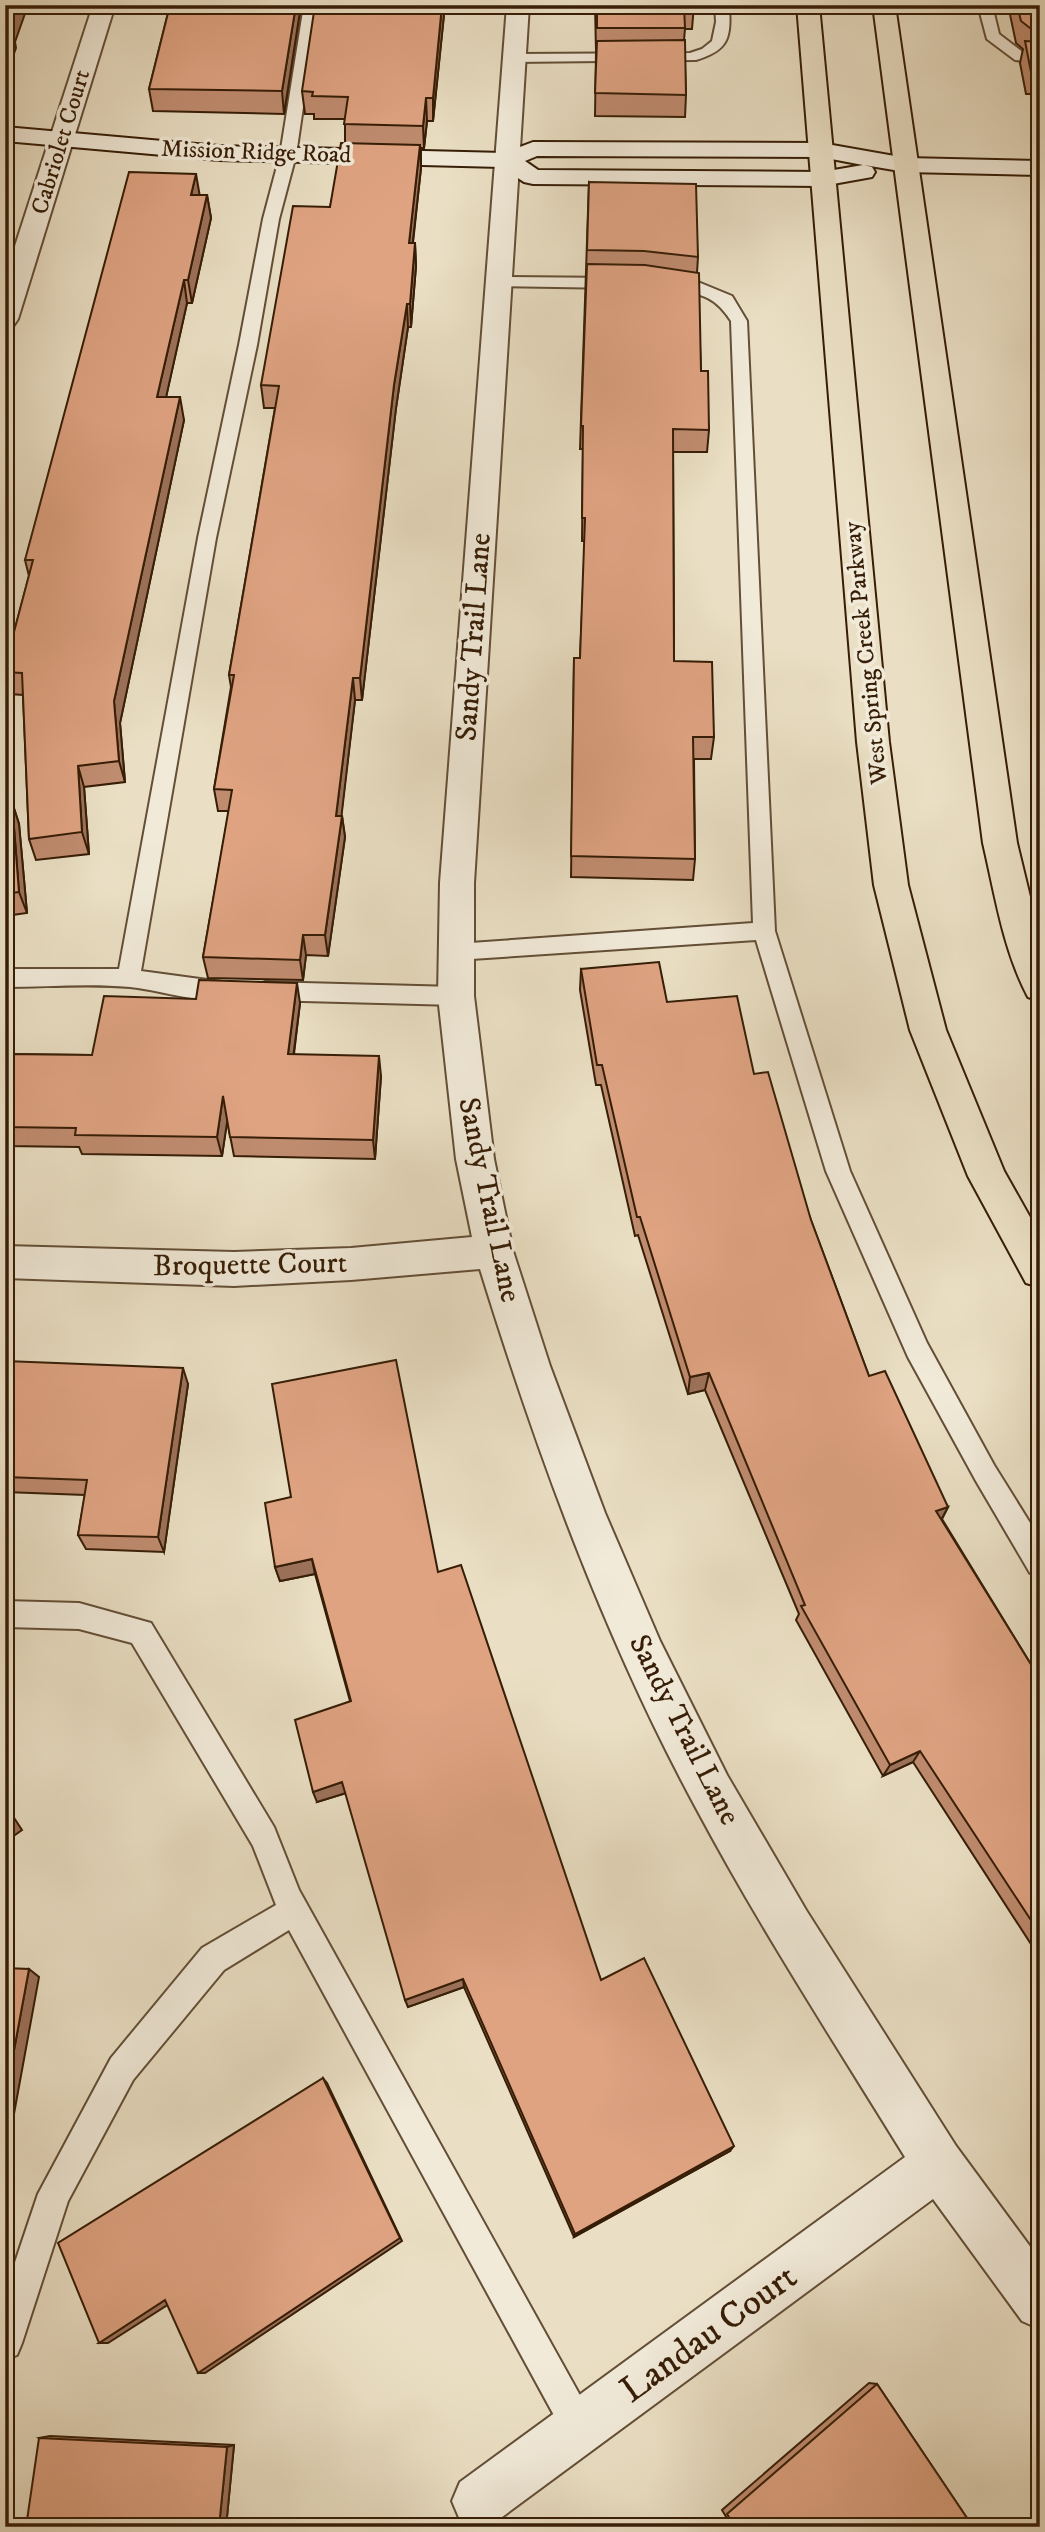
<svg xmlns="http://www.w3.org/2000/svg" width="1045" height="2532" viewBox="0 0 1045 2532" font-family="'IM FELL DW Pica',serif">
	<rect width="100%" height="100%" fill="#eadfc4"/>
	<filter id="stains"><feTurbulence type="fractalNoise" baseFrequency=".00286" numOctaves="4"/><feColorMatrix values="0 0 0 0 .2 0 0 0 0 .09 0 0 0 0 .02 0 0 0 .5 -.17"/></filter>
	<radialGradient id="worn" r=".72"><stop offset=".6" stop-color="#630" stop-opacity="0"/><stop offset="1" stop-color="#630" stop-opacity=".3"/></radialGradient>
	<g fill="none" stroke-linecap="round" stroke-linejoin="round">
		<defs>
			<g id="lane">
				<path d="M304,5H318L296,155L279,219L257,345L216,538L141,971L237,984L240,990L237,996C204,1007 163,990 130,987C89,983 46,987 5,987V969H119L198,538L239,345L263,219L280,155Z"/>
				<path d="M715,5H729C731,38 729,50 696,60L514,62L507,58L514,54L690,53L702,49L712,41L716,22Z"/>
				<path d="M978,5H992L999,34L1024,53L1040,55V63L1015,60L987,39Z"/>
				<path d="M498,277L618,278L626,283L618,288L492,286L490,282Z"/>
				<path d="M669,279L698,282L732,296L747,321L775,931L850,1171L927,1343L994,1465L1040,1539V1577L1030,1573L976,1481L908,1357L826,1171L756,940L456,960L448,958L445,952L448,946L456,944L753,923L731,321C711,290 695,295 663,288L661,284L663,280Z"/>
				<path d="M265,982L456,987L464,990L467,996L464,1002L456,1005L265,1000L257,997L254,991L257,985Z"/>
				<path d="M5,1601L79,1603L151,1623L274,1827L299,1890L592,2417L597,2429L592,2441L580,2446L568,2441L289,1930L224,1970L133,2080L68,2201L22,2343L17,2355L5,2360V2292L38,2194L111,2058L202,1948L276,1905L253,1846L132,1643L79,1629L5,1627Z"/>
			</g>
			<g id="street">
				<path d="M93,5H115L18,319L14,325L5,327V277Z"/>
				<path d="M507,5H529L474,883V996L494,1159L513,1251L550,1366L605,1513L660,1641L727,1775L806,1910L956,2146L1040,2260V2329L1022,2321L933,2199L498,2520L482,2527L460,2520L452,2501L460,2482L905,2157C834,2042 760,1928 696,1808C604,1638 537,1453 480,1269L351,1280L234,1286L5,1278V1246L234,1252L351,1248L472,1237L456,1159L438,996L440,883Z"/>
			</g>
			<path id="secondary" d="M5,127L219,146L504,153L533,142L821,143L906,158L1040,161V175L906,172L864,165L872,167L875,172L872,177L822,186L533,184L524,182L501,167L219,160L5,141ZM537,156L821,157L863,165L822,172L538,170L525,161Z"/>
			<g id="primary">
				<path d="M797,5H819L889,742L908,885L946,1030L1004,1171L1040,1235V1287L1026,1283L968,1176L910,1030L874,885L857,742Z"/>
				<path d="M873,5H895L1017,843L1040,938V1001L1028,997C1003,950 995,894 983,843Z"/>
			</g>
		</defs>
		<use href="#lane" stroke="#634e36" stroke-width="4"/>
		<use href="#street" stroke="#634e36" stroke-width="4"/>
		<use href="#secondary" stroke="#361d06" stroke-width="4"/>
		<use href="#primary" stroke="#361d06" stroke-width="4"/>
		<use href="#lane" fill="#f1ead9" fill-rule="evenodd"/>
		<use href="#street" fill="#f1ead9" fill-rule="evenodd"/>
		<use href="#secondary" fill="#f1ead9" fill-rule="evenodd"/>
		<use href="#primary" fill="#eadfc4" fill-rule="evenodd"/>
	</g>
	<g fill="#c08c70" stroke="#361d06" stroke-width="2">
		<path d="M170,5H301L284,114L153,111L149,89Z"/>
		<path d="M445,5L433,121H427L424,148H421V168L413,243H415L416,266L411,327H408L396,408L362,700H355L341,816H342L345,837L328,956L306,955L303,980L208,978L203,957L229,811H218L214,789L231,687L229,675L275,408H264L261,385L330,207L345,143V119H314V114H305L302,91Z"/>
		<path d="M595,5H694L692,29H685L684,40L686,95L685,117L595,116L596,51Z"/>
		<path d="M1008,5H1040V103L1038,94H1026L1020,63L1023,49L1016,43Z"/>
		<path d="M589,182L698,257L697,273L701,371L709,430L707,452H673L674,661L714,737L711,759H694L695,859L693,880L571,877L574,658H580L585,541H582L583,449H580Z"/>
		<path d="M199,195H207L211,218L192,303H187L166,397L184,420L120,723L125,782L84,787L89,854L36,860L29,839L23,695L10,694L5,677V666L29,576L25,560Z"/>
		<path d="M12,802L19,824L27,913L5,916V803Z"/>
		<path d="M581,969L667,1002L754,1074L811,1220L869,1376L948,1507L942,1519L1040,1679V1958L913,1762L883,1776L796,1620L799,1614L705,1390L688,1394L638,1235L635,1236L601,1085H596L580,990Z"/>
		<path d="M300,1003L294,1054L381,1076L375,1159L234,1156L227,1120L222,1156L82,1154L79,1147L5,1146V1054L92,1055Z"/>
		<path d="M5,1361L188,1384L164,1552L86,1549L78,1535L85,1495L5,1492Z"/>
		<path d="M275,1567L438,1572L601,1980L730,2151L574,2237L464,1987L408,2007L346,1793L317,1802L350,1701L315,1574L280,1581Z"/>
		<path d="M869,2383L877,2384L973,2527H732L722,2510Z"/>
		<path d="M50,2436L234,2445L226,2527L39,2438Z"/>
	</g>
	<g fill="#9c725b" stroke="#361d06" stroke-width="2">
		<path d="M15,5H28L15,42L16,48L5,79V42L8,25Z"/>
		<path d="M296,5H301L284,114L282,91Z"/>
		<path d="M442,5H445L433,121V98Z"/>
		<path d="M426,98L427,121L424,148L423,126Z"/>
		<path d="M420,145L421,168L410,266L409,243Z"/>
		<path d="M196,174L200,197L191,195Z"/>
		<path d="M207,195L211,218L192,303L188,280Z"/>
		<path d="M415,243L416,266L411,327L410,304Z"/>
		<path d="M184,280L187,303L161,420L157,397Z"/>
		<path d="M407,304L408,327L396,408L362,700L360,678L394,385Z"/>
		<path d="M180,397L184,420L120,723L125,782L119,761L114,701Z"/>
		<path d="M353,678L355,700L339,837L336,816Z"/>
		<path d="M78,766L84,787L89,854L82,832Z"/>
		<path d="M12,802L19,824L27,913L19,892Z"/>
		<path d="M342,816L345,837L328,956L325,935Z"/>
		<path d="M303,935L306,955L303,980L300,960Z"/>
		<path d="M297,983L300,1003L291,1074L288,1054Z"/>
		<path d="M379,1056L381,1076L375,1159L373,1140Z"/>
		<path d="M223,1096L228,1116L222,1156L217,1137Z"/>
		<path d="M183,1368L188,1384L164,1552L158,1537Z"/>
		<path d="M709,1373L705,1390L688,1394L690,1377Z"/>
		<path d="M948,1507L940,1522L936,1511Z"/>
		<path d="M312,1559L315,1574L280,1581L275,1567Z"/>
		<path d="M920,1751L913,1762L883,1776L890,1765Z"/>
		<path d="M342,1782L346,1793L317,1802L313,1792Z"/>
		<path d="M5,1804L22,1830L5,1842Z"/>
		<path d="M29,1969L39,1977L5,2163V2099Z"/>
		<path d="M463,1979L464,1987L408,2007L405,2000Z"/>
		<path d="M323,2078L327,2083L402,2241L205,2373H198Z"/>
		<path d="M734,2146L730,2151L574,2237L575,2234Z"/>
		<path d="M165,2300L172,2302L108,2343H99Z"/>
		<path d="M234,2445L226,2527H219L227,2447Z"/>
	</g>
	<g fill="#dfa382" stroke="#361d06" stroke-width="2">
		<path d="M5,5H15L8,25H11L5,42Z"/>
		<path d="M170,5H296L282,91L149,89Z"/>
		<path d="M315,5H442L433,98H426L423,126L344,124L348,97L312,96L313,92L302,91Z"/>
		<path d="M597,5H694V7L684,6L685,28H597Z"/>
		<path d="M1017,5H1040V30L1030,28L1021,21Z"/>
		<path d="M685,40L686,95L595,93L597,41Z"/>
		<path d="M1025,41L1040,42V72H1031Z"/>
		<path d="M341,143L420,145L409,243H415L410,304H407L394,385L360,678H353L336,816H342L325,935H303L300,960L203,957L232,790L214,789L234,675H229L279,386L261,385L293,206L330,207Z"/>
		<path d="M129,172L196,174L191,195H207L188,280H184L157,397H180L114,701L119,761L78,766L82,832L29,839L22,673L5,672V666L33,560H25Z"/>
		<path d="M589,182L696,184L698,257L644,251L587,250Z"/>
		<path d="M587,264L645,265L699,273L701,371H708L709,430L673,429L674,661L712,662L714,737H693L695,859L571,856L574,658H580L585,518H582L583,426H581Z"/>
		<path d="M12,802L19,892L5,894V803Z"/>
		<path d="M659,962L667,1002L737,996L754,1074L768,1072L811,1220L869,1376L885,1371L948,1507L936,1511L1040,1679V1934L920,1751L890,1765L801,1606L805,1605L709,1373L690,1377L640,1217H637L602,1065H597L581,969Z"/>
		<path d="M199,980L297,983L288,1054L379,1056L373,1140L230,1137L223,1096L217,1137L75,1135L76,1128L5,1127V1054L92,1055L104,996L196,999Z"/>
		<path d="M396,1360L438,1572L461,1565L601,1980L644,1958L734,2146L575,2234L463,1979L405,2000L342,1782L313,1792L295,1720L351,1701L312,1559L275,1567L265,1503L291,1497L272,1384Z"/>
		<path d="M5,1361L183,1368L158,1537L78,1535L87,1480L5,1477Z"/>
		<path d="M5,1809L12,1820L5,1824Z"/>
		<path d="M5,1968L29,1969L5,2099Z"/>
		<path d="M323,2078L400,2238L198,2373L165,2300L99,2343L58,2243Z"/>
		<path d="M877,2384L973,2527H735L727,2514Z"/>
		<path d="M39,2438L227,2447L219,2527H26Z"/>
	</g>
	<g text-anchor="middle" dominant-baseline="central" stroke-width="7" stroke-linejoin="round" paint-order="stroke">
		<g font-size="24" fill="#361d06" stroke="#f1ead9">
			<text transform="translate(61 142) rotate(-73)">Cabriolet Court</text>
			<text transform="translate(256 152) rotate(2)">Mission Ridge Road</text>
			<text transform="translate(866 653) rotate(-96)">West Spring Creek Parkway</text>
		</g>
		<g font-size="30" fill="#361d06" stroke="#f1ead9">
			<text transform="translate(474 637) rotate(-86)">Sandy Trail Lane</text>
			<text transform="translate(489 1200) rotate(78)">Sandy Trail Lane</text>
			<text transform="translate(250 1265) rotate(-1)">Broquette Court</text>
			<text transform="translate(684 1730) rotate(63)">Sandy Trail Lane</text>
		</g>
		<g font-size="37" fill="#361d06" stroke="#f1ead9">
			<text transform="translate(709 2334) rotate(-36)">Landau Court</text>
		</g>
	</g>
	<rect width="1045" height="2532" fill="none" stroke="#eadfc4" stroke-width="28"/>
	<rect x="7" y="7" width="1031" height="2518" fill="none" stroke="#361d06" stroke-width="3.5"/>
	<rect x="14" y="14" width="1017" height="2504" fill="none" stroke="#361d06" stroke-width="2"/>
	<rect width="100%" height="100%" filter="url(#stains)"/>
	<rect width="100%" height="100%" fill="url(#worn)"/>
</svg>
